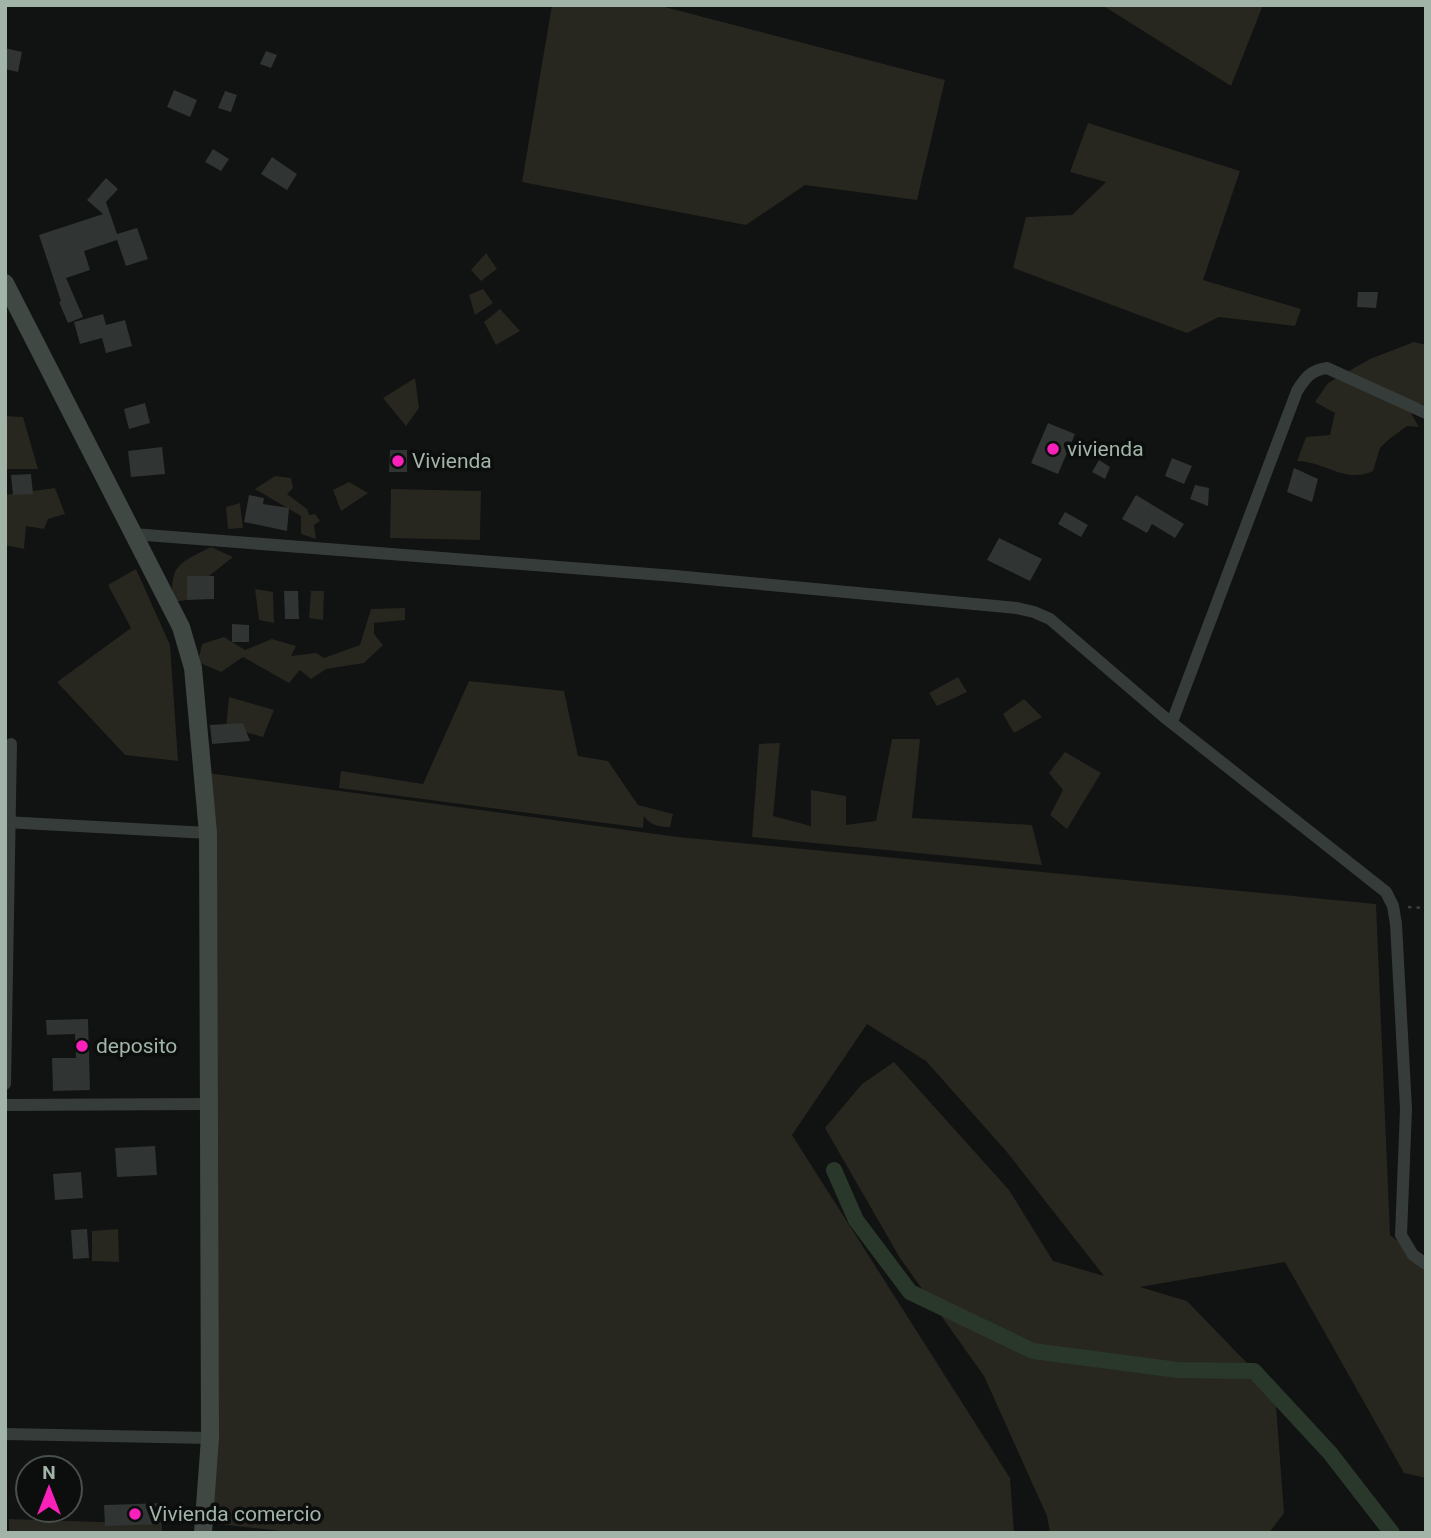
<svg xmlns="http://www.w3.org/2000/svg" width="1431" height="1538" viewBox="0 0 1431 1538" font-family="Roboto,sans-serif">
	<rect width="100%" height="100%" fill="#111212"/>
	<g fill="#27261f">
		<path d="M552,5H657L945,80L917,200L805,185L746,225L522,182Z"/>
		<path d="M1102,5H1263L1231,86Z"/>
		<path d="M1088,123L1240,171L1203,280L1301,309L1295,326L1219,317L1187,333L1013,268L1026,217L1072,215L1106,182L1070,172Z"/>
		<path d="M486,253L497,269L481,281L471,270Z"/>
		<path d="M483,289L493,303L475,315L469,295Z"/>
		<path d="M500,309L520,331L496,345L484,322Z"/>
		<path d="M1414,342L1426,345V405L1408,401L1412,415L1419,427L1407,426L1388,440L1380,448L1373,471C1345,484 1326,462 1297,461L1306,437L1330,435L1335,413L1315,402L1328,383L1370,359Z"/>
		<path d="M415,378L419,408L406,426L383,398Z"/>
		<path d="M5,416L23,417L38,469H5Z"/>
		<path d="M275,476L291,478L293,488L287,494L307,509L309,515L315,514L320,521L314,525L316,539L301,534V516L255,489Z"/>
		<path d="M349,482L368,493L341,511L333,490Z"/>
		<path d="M55,488L65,514L48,519L44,529L26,526L24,549L5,545V495Z"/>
		<path d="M391,489L481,491L480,540L390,538Z"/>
		<path d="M240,503L243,528L228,529L226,507Z"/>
		<path d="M211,547L233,557L209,576H187V600L173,602C169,564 180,563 211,547Z"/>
		<path d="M136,569L170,645L178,761L125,755L57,682L131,628L108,585Z"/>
		<path d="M255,589L273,592L274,623L259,620Z"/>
		<path d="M311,591H324L323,620L309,618Z"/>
		<path d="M405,608V620L374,623V634L383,645L364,663L326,669L311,679L300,670L289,683L243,657L221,672L198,662L202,644L224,637L245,650L272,639L296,646L291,656L316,653L324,658L360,645L371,609Z"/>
		<path d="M958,677L967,692L937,706L929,693Z"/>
		<path d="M469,681L564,691L578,756L608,761L638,805L673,814L670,827C660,827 649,825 644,816L643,828L339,788L341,771L423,784Z"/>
		<path d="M229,697L274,710L263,737L226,727Z"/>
		<path d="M1024,699L1042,717L1014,733L1003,714Z"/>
		<path d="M892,739H920L912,818L1032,825L1042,865L752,837L759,744L780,743L773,816L811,826V790L846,796V825L876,821Z"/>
		<path d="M1065,752L1101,773L1067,829L1050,815L1063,790L1049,773Z"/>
		<path d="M208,773L678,837L1376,904L1390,1235L1426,1263V1478L1404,1473L1285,1262L1140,1287L1187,1301L1275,1392L1284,1513L1269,1533H1050L1047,1516L984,1376L900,1258L825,1128L862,1084L894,1062L1009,1190L1053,1261L1104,1276L1006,1151L926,1061L867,1024L792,1135L1010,1478L1014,1533H298L199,1522L210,1128Z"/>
		<path d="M118,1229L119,1262L92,1261V1231Z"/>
		<path d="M9,1519L162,1524V1533H9Z"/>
	</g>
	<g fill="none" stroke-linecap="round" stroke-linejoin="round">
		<path stroke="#29382a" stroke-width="16" d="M834,1170L856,1220L910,1292L1033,1351L1178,1370L1254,1371L1330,1453L1392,1533"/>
	</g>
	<g fill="#303432">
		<path d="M5,48L22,52L18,72L5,69Z"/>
		<path d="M266,51L277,55L271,68L260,64Z"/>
		<path d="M174,90L197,100L190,117L167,107Z"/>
		<path d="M225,91L237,95L231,112L218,108Z"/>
		<path d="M213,149L229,159L221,171L205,162Z"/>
		<path d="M272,157L297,174L287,190L261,174Z"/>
		<path d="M106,178L118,189L106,202L117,234L137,228L148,259L126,266L117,240L84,251L90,270L66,278L83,317L68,323L59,302L61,301L39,235L103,214L87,200Z"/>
		<path d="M1358,292H1378L1376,308L1357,307Z"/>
		<path d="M103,314L106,325L125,320L132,346L106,353L102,338L80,344L74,322Z"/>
		<path d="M145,403L150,423L129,429L124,409Z"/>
		<path d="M1048,423L1075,434L1058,474L1031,463Z"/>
		<path d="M162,447L165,474L131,477L128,451Z"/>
		<path d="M390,450H407V472H389Z"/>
		<path d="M1172,458L1192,466L1184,484L1165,476Z"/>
		<path d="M1099,460L1110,467L1105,479L1092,472Z"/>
		<path d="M1294,468L1318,479L1312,502L1287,492Z"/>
		<path d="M31,474L33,494L13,495L11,475Z"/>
		<path d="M1195,485L1209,488L1208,506L1190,499Z"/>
		<path d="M249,495L264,498L263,504L289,508L287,531L244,522Z"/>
		<path d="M1136,495L1184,524L1175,538L1152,524L1147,533L1122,519Z"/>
		<path d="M1065,512L1088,525L1081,537L1058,524Z"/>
		<path d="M999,538L1042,559L1030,581L987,560Z"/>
		<path d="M187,576H214V599L187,600Z"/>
		<path d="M284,591H298L299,619H285Z"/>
		<path d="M232,624L249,625V642H232Z"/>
		<path d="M243,723L250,741L212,744L210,725Z"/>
		<path d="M88,1019L90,1090L53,1091L52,1058H76L75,1034L47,1035L46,1020Z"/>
		<path d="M155,1146L157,1175L117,1177L115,1148Z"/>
		<path d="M81,1172L83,1198L55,1200L53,1174Z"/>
		<path d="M87,1229L89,1258L73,1259L71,1230Z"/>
		<path d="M165,1503L166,1524L105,1526L104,1505Z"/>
	</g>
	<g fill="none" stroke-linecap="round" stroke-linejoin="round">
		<path stroke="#39403c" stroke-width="2.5" stroke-dasharray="3.5 5" stroke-linecap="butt" d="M1408,907L1426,908"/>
		<g stroke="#363c39" stroke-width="12">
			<path d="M133,534L675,576L1017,608L1034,612L1050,619L1163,716L1386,892L1393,906L1396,924L1406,1109L1401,1235L1413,1255L1426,1264"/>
			<path d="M1172,722L1297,391C1305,378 1311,370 1327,368L1426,413"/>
			<path d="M5,822L208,833"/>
			<path d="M5,1084L11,744"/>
			<path d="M5,1105L210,1104"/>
			<path d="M5,1434L210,1438"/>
		</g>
		<path stroke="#3f4843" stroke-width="18" d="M5,283L181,627L193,668L208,833L210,1438L203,1533"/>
	</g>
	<g fill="#fa20ba" stroke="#0c0d0d" stroke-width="2.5">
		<circle cx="1053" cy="449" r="7"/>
		<circle cx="398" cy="461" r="7"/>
		<circle cx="82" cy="1046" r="7"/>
		<circle cx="135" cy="1514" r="7"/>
	</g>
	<g text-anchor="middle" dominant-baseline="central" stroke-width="7" stroke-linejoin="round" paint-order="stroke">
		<g font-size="21" fill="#a1b4a7" stroke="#0c0d0d" text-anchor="start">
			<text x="1067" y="449">vivienda</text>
			<text x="412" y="461">Vivienda</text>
			<text x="96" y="1046">deposito</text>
			<text x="149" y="1514">Vivienda comercio</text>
		</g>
	</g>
	<rect width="1431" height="1538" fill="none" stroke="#a1b4a7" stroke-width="14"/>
	<g transform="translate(49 1489)"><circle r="33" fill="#0c0d0d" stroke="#48504b" stroke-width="2"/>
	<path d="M0-5L12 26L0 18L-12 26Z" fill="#fa20ba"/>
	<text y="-10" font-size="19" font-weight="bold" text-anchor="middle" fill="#a1b4a7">N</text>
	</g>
</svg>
